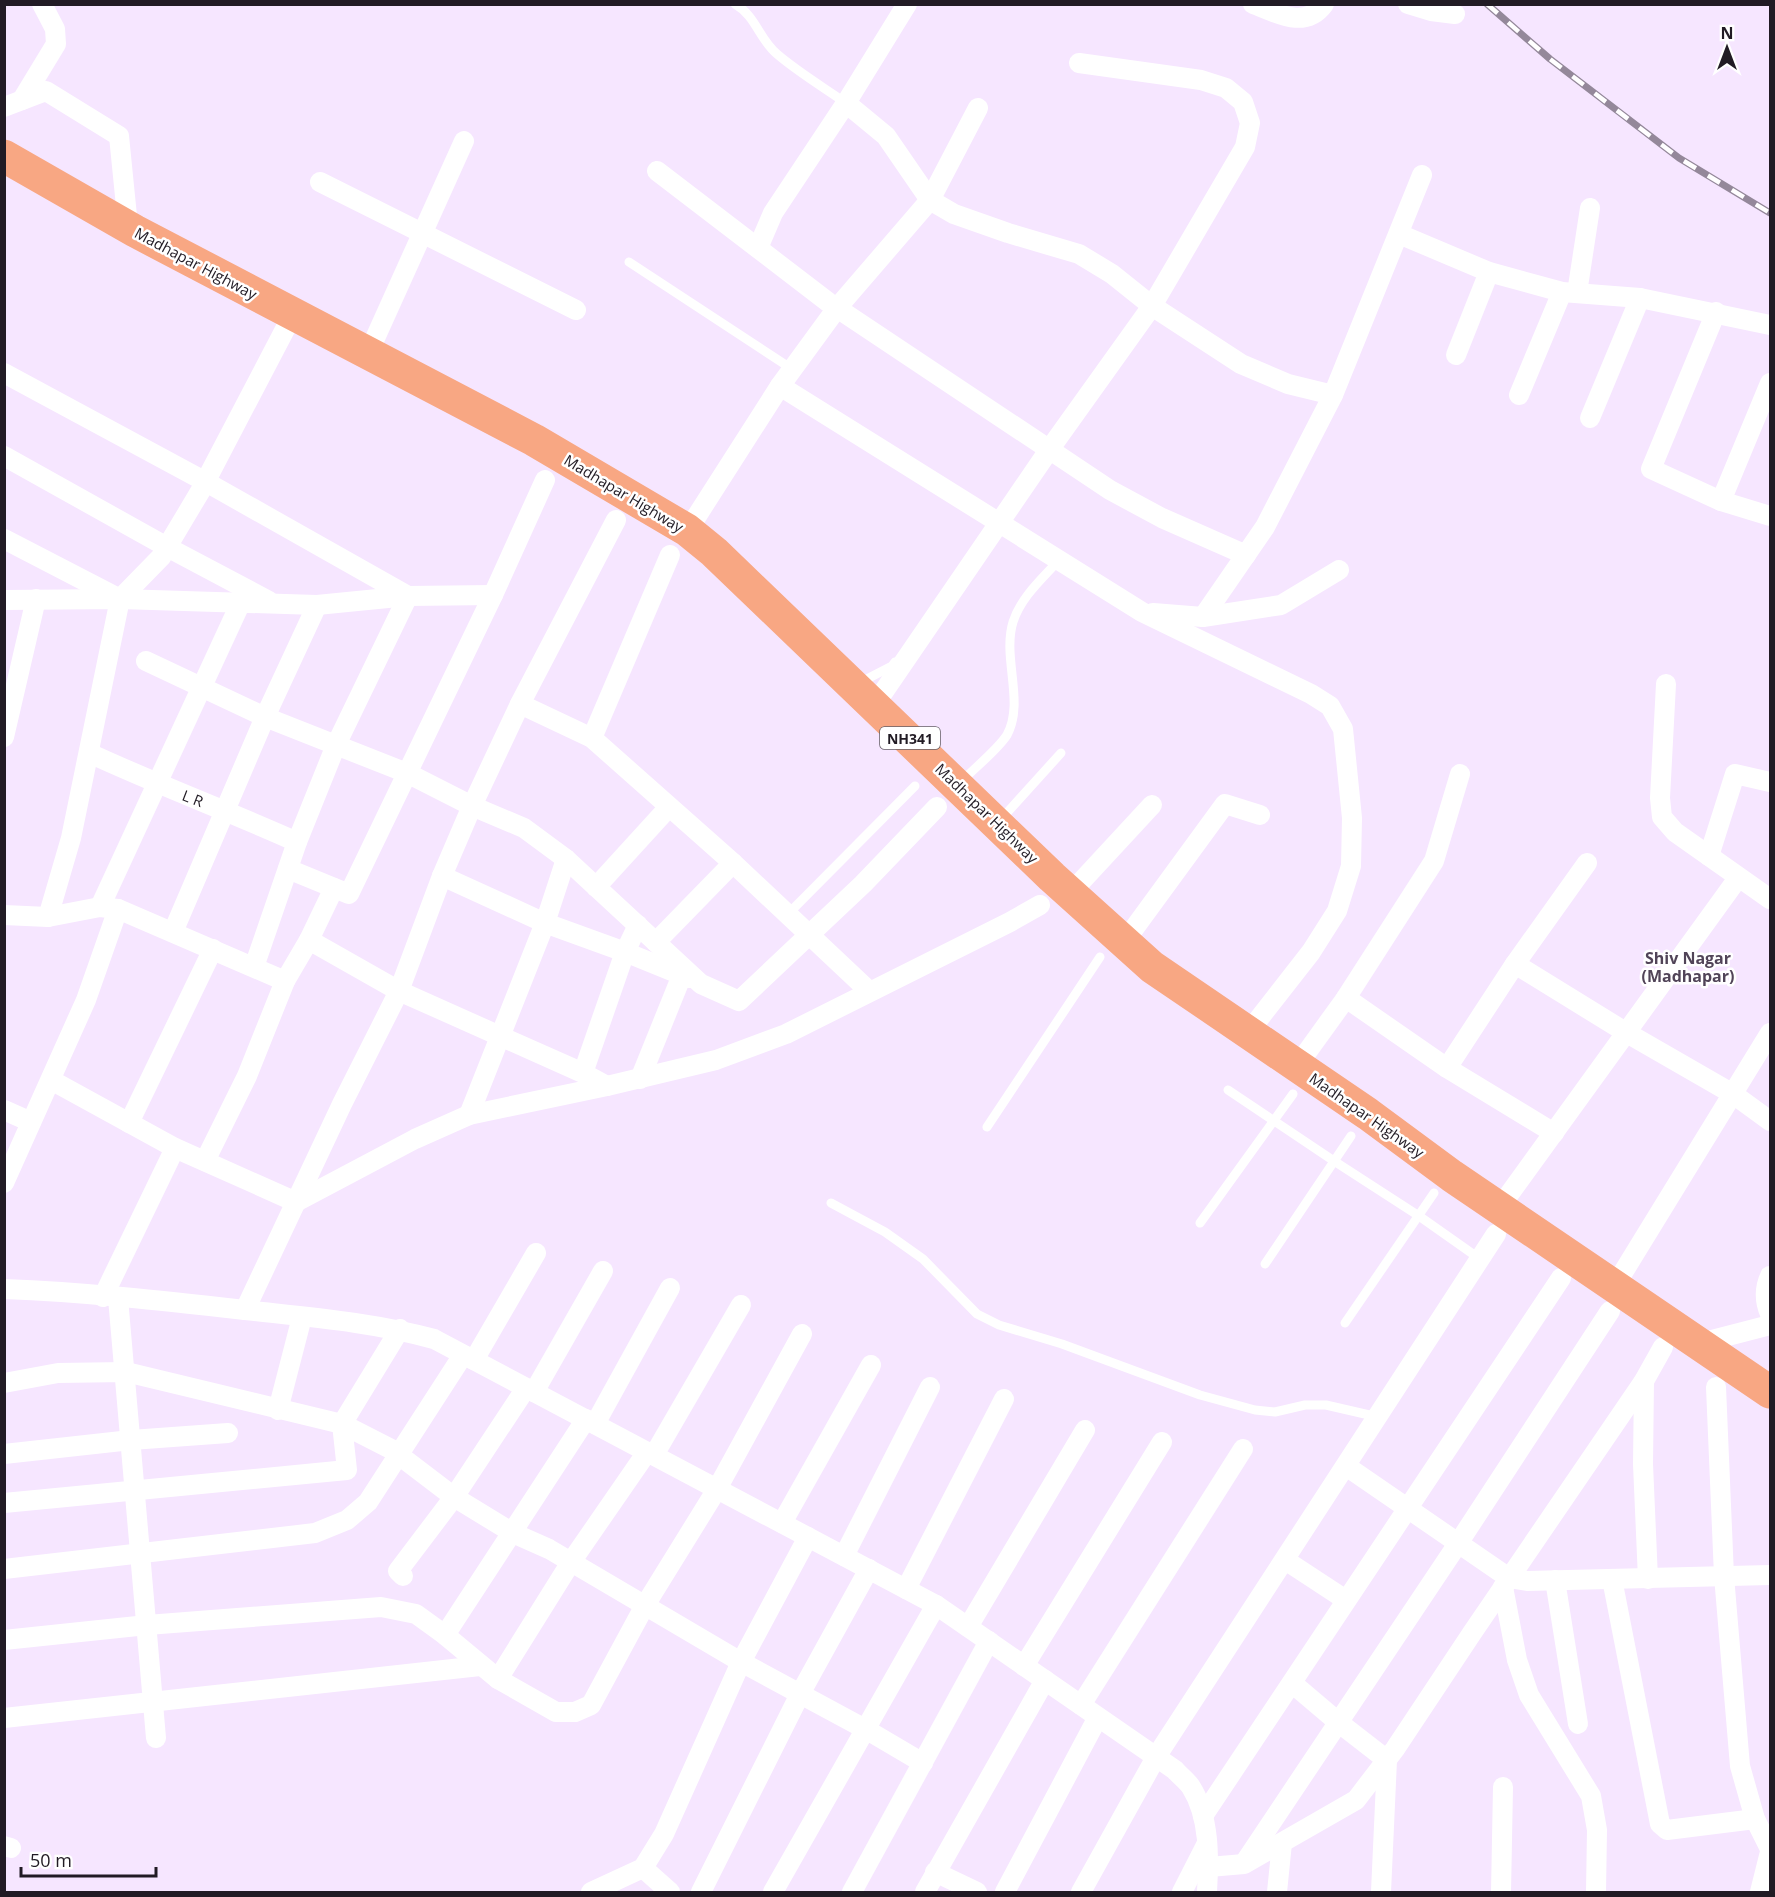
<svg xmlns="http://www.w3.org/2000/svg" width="1775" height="1897" viewBox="0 0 1775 1897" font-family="'Open Sans',sans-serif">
	<rect width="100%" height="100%" fill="#f6e6ff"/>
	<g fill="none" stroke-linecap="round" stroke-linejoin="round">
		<g stroke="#fff" stroke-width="9">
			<path d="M735,4C756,16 759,39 777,54C798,72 823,87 846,103"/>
			<path d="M629,262L792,369"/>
			<path d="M863,681L892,666L895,662"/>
			<path d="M965,778C977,766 998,749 1007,735C1025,702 1002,658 1013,622C1021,597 1042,579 1059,560"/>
			<path d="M1004,816L1061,753"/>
			<path d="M788,914L915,786"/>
			<path d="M1228,1090L1334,1161L1419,1216L1480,1259"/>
			<path d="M987,1127L1100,957"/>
			<path d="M831,1203L885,1232L923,1259L977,1314L999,1325L1062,1344L1200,1395L1255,1410L1275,1412L1305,1405H1326L1378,1417"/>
			<path d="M1200,1223L1293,1094"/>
			<path d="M1265,1264L1351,1136"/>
			<path d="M1345,1323L1434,1193"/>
		</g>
		<g stroke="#fff" stroke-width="20">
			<path d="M1253,4C1277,13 1305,30 1324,4"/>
			<path d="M1408,4L1431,11L1455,14"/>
			<path d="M22,100L56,44L55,29L42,4"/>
			<path d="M846,103L886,136L930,200L954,214L1008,233L1079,254L1112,274L1152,306L1241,364L1288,384L1333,395"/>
			<path d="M4,107L46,91L119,136L127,216"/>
			<path d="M657,171L828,302L1110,490L1162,518L1246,555"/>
			<path d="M320,182L576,310"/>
			<path d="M1399,234L1489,272L1562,292L1640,298L1770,325"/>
			<path d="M758,248L773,213L846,103L907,4"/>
			<path d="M1577,293L1590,208"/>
			<path d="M1716,312L1651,469L1721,501L1770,516"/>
			<path d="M372,345L464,141"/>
			<path d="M1456,355L1489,272"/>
			<path d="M4,373L206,482L408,596L336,745L297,842L254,967"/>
			<path d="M780,386L1142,612L1311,694L1330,706L1343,729L1352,818L1351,866L1337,911L1311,952L1254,1025"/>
			<path d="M1519,395L1562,292"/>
			<path d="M1590,418L1640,298"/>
			<path d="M4,456L167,547L269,601"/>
			<path d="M1721,501L1770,383"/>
			<path d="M693,522L780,386L837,308L930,200L978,108"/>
			<path d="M4,539L118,598"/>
			<path d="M4,600L120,599L317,605L408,596L493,595"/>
			<path d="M1153,613L1203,617L1281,605L1339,570"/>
			<path d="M1203,617L1265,527L1333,395L1422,175"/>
			<path d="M146,661L265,717L407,773L472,806L524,828L566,859L701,984L739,1001L863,884L937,807"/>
			<path d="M1666,684L1660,798L1662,817L1675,832L1770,899"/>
			<path d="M880,697L1049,450L1152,306L1245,147L1250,123L1243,102L1226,88L1201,80L1079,63"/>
			<path d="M520,704L592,738L733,863L869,991"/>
			<path d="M4,737L36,599"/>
			<path d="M592,738L670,555"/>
			<path d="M89,753C158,785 228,811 297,842"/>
			<path d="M1709,856L1735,774L1770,782"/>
			<path d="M288,869L349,894L493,595L545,480"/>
			<path d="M442,876L545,923L625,952L689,978"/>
			<path d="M1077,886L1152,805"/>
			<path d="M596,887L669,807"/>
			<path d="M100,907L241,602"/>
			<path d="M4,915L48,917L100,907L118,909L285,981L309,940L399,991L583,1073L607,1086"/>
			<path d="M48,917L71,838L120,599L161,557L201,490L293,314"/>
			<path d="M173,932L265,717L317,605"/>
			<path d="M1130,934L1225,804L1260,815"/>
			<path d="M309,940L334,888"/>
			<path d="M656,942L733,863"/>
			<path d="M1515,964L1627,1033L1733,1094L1770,1121"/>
			<path d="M1346,998L1447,1068L1554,1133"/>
			<path d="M1302,1059L1346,998L1434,861L1460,774"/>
			<path d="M1447,1068L1515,964L1587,863"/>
			<path d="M583,1073L625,952L638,925"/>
			<path d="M640,1079L682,975"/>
			<path d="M51,1080L175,1148L296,1202L415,1139L469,1115L607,1086L716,1060L786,1034L1010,922L1040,905"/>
			<path d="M4,1110L31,1122"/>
			<path d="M469,1115L545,923L566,859"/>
			<path d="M129,1123L213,949"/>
			<path d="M205,1161L247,1076L285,981"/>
			<path d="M4,1183L86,1000L118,909"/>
			<path d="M1505,1200L1738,878"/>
			<path d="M1770,1276C1764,1289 1764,1300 1770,1314"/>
			<path d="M1619,1279L1770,1033"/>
			<path d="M4,1289C85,1292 165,1301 245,1310C308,1317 373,1322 434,1339L936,1605L1175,1770C1180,1776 1187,1781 1191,1787C1210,1817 1209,1859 1207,1892"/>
			<path d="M103,1297L175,1148"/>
			<path d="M118,1298L156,1738"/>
			<path d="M245,1310L342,1104L399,991L442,876L472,806L520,704L616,520"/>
			<path d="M1712,1340L1770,1325"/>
			<path d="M474,1360L536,1253"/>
			<path d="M1644,1381L1643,1464L1648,1579"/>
			<path d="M4,1383L58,1373L126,1372L342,1424L391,1449L454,1497L513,1533L549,1549L741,1662L867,1730L923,1763"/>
			<path d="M1716,1387L1724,1576L1740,1766L1755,1819L1770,1849"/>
			<path d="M534,1392L603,1271"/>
			<path d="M278,1410L302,1317"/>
			<path d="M595,1424L670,1288"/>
			<path d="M4,1454L131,1440L228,1433"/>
			<path d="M654,1455L741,1305"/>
			<path d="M1346,1466L1509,1578L1527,1581L1770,1575"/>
			<path d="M4,1503L347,1470L342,1424L400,1329"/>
			<path d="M782,1523L871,1365"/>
			<path d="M844,1556L930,1387"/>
			<path d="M1285,1560L1346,1600"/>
			<path d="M4,1569L315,1533L347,1520L368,1502L463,1355"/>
			<path d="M403,1576L398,1571L454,1497L526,1388"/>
			<path d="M1612,1579L1660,1824L1667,1830L1755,1819"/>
			<path d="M1555,1580L1578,1724"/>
			<path d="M1503,1587L1517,1660L1529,1695L1591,1796L1597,1830L1596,1892"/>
			<path d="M906,1589L1004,1399"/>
			<path d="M968,1627L1085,1430"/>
			<path d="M445,1635L586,1419"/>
			<path d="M4,1640L147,1625L381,1607L416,1614L445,1635L498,1679L556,1712H575L591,1705L644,1607L717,1489L802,1334"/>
			<path d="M1024,1666L1162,1442"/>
			<path d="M498,1679L571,1562L647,1452"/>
			<path d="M1292,1683L1338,1722L1387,1760L1381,1892"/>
			<path d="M1081,1705L1243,1449"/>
			<path d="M4,1718L480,1666"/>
			<path d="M1203,1816L1561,1278"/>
			<path d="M4,1846L11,1848"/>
			<path d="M1245,1862L1459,1542L1610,1311"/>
			<path d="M1209,1867L1244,1864L1356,1800L1395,1749L1472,1633L1644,1381L1663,1347"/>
			<path d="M643,1868L670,1892"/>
			<path d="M935,1872L977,1892"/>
			<path d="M591,1892L643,1868L664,1834L741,1662L808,1537"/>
			<path d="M701,1892L800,1694L869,1569"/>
			<path d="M773,1892L936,1605"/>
			<path d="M852,1892L989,1641"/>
			<path d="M925,1892L1045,1680"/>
			<path d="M1005,1892L1098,1717"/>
			<path d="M1081,1892L1156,1757L1496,1234"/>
			<path d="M1182,1892L1207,1843"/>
			<path d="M1277,1892L1282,1843"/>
			<path d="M1501,1892L1503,1787"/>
			<path d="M1760,1892L1770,1852"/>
		</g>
		<path stroke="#f8a783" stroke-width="33" d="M4,156L135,231L534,440L687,530L714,552L1052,877L1152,967L1368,1114L1452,1176L1770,1392"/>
		<defs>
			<path id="rail" d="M1487,4L1550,59L1679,158L1770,213"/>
		</defs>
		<use href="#rail" stroke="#94889a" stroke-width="7"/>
		<use href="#rail" stroke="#fff" stroke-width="4.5" stroke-dasharray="14" stroke-linecap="butt"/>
	</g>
	<g text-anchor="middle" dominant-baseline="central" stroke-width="5" stroke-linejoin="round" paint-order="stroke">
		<rect fill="#fff" stroke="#645f66" stroke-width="1.5" x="880" y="727" width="60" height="22" rx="4.5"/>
		<g font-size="14" font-weight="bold" fill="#211b24">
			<text x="910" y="738">NH341</text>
		</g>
		<g font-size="15" fill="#211b24" stroke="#fff">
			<text transform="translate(196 263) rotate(28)">Madhapar Highway</text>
			<text transform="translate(624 493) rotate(31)">Madhapar Highway</text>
			<text transform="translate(193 798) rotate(21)">L R</text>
			<text transform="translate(987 813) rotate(44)">Madhapar Highway</text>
			<text transform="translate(1367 1115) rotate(35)">Madhapar Highway</text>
		</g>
		<g font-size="16" font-weight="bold" fill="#514458" stroke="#fff">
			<text x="1688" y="958">Shiv Nagar<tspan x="1688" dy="18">(Madhapar)</tspan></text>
		</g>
	</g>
	<rect width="1775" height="1897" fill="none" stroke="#211b24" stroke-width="12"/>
	<g transform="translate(1727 48)" stroke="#ffffff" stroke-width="4.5" paint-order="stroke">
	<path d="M0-4.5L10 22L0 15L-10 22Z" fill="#211b24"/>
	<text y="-9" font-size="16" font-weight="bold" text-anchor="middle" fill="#211b24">N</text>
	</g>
	<path d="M21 1867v9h135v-9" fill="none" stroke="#211b24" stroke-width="3"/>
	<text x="30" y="1867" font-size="18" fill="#211b24" stroke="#ffffff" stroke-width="4.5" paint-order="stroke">50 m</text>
</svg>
